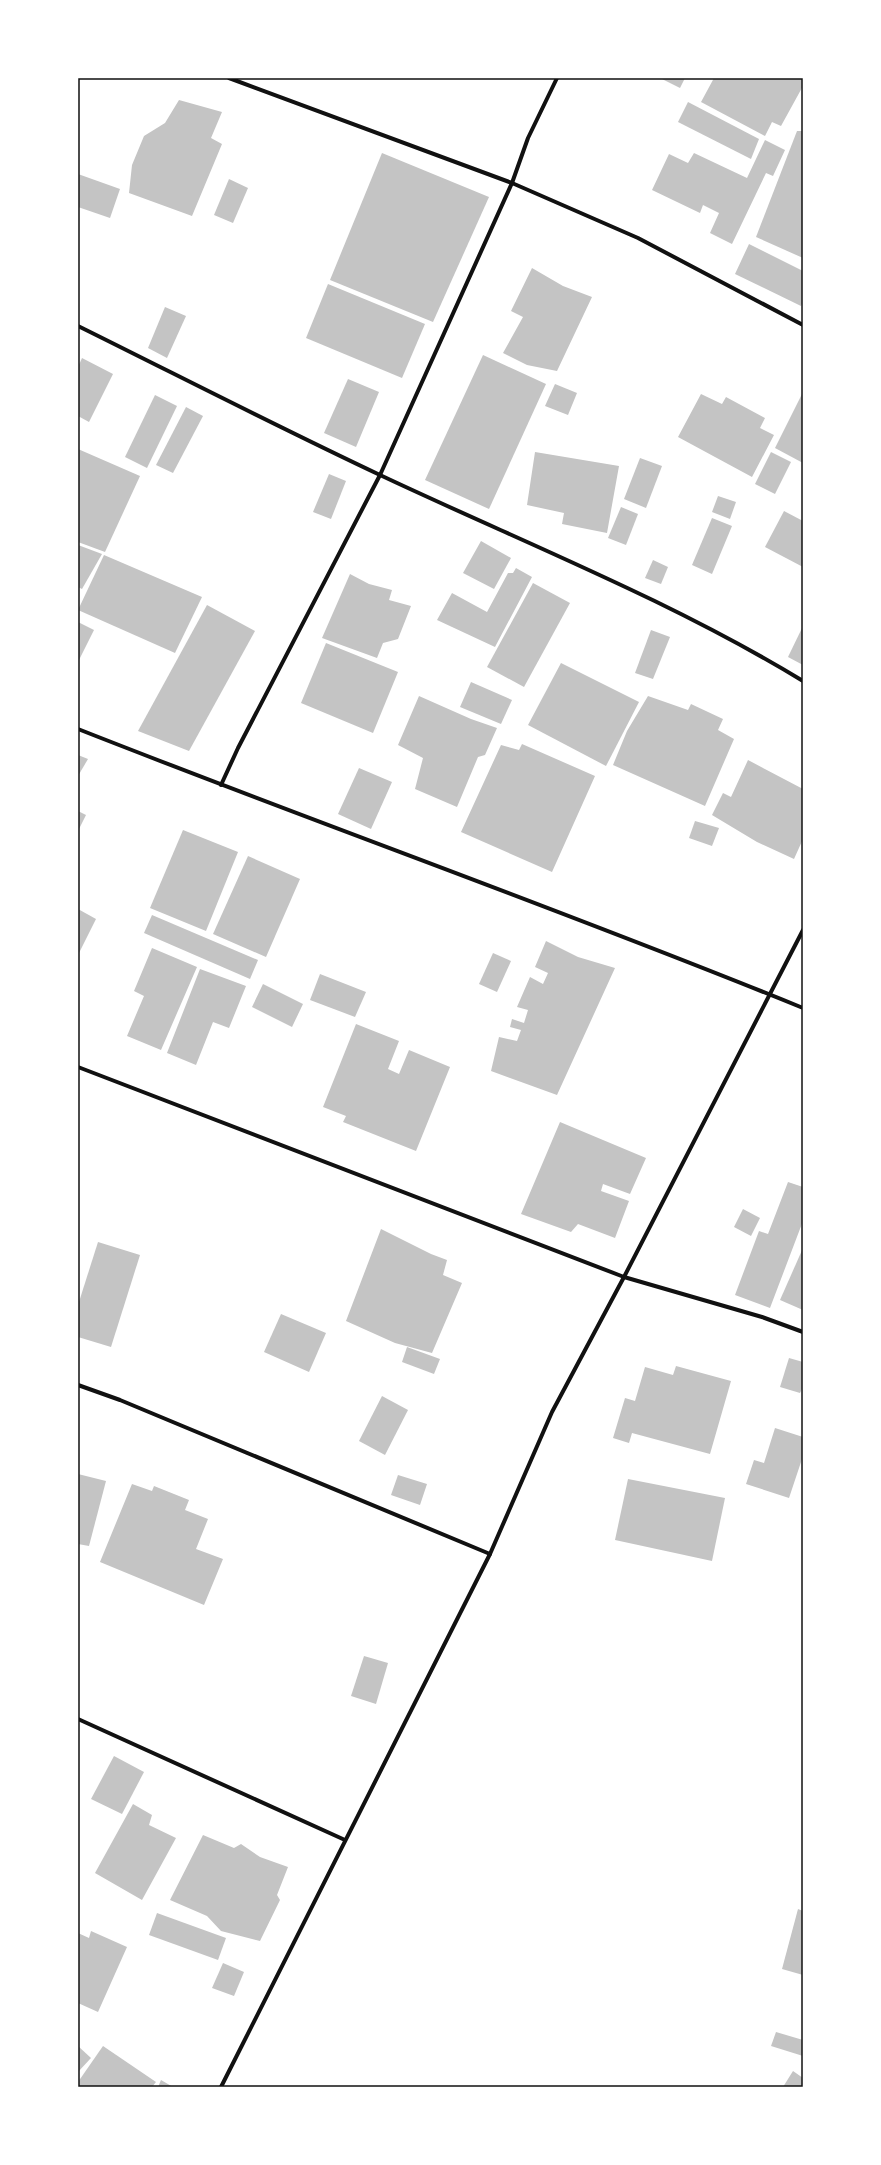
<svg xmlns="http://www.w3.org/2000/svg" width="881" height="2165" viewBox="0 0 881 2165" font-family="Commissioner,sans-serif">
	<rect width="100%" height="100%" fill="#fff"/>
	<g fill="#c4c4c4">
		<path d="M660,78H685L680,88Z"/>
		<path d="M714,78H799L803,80V86L781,126L772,122L765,136L701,102Z"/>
		<path d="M179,100L222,112L211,138L222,144L192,216L129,193L132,165L144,136L165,123Z"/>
		<path d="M688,102L759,139L751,159L678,122Z"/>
		<path d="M797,131H803V258L756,237Z"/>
		<path d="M765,140L785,150L773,176L766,173L732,244L710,233L719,213L703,205L700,213L652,190L669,154L688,163L694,153L747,178Z"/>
		<path d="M382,153L489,197L433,322L330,280Z"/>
		<path d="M78,174L120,189L110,218L78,207Z"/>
		<path d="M229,179L248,188L233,223L214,215Z"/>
		<path d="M749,244L803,271V302L801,306L735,274Z"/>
		<path d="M532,268L563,286L592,297L557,371L527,365L503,353L523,317L511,311Z"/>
		<path d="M328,284L425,324L402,378L306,338Z"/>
		<path d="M165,307L186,316L167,358L148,348Z"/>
		<path d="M483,355L546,384L489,509L425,480Z"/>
		<path d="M82,358L113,374L89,422L78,416V367Z"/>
		<path d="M348,379L379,392L356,447L324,433Z"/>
		<path d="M555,384L577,393L568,415L545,406Z"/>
		<path d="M803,392V463L775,448Z"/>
		<path d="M701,394L722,404L726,397L765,418L760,428L774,435L752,477L678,437Z"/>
		<path d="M155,395L177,406L147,468L125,457Z"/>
		<path d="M186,407L203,416L173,473L156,465Z"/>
		<path d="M78,449L140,476L105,552L78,542Z"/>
		<path d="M535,452L619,466L607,533L562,524L564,513L527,505Z"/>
		<path d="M771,452L791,462L775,494L755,484Z"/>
		<path d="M640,458L662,466L646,508L624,499Z"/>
		<path d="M329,474L346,481L331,519L313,512Z"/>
		<path d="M718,496L736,502L730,519L712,512Z"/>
		<path d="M621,507L638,514L626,545L608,538Z"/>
		<path d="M784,511L803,521V567L765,547Z"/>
		<path d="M712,518L732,526L712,574L692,565Z"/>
		<path d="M481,541L511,558L494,589L463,573Z"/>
		<path d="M78,545L102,554L82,589L78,587Z"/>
		<path d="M104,555L202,597L175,653L78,610Z"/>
		<path d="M653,560L668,567L661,584L645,578Z"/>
		<path d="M516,568L532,577L495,647L437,620L452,593L487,612L508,573H513Z"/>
		<path d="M350,574L369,584L392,590L389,600L411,606L398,639L383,643L377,658L322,638Z"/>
		<path d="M533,583L570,603L524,687L487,667Z"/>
		<path d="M207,605L255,631L189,751L138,731Z"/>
		<path d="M78,622L94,630L78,662Z"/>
		<path d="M803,626V665L788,657Z"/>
		<path d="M651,630L670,637L653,679L635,673Z"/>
		<path d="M326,643L398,672L373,733L301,703Z"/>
		<path d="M561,663L639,702L606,766L528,725Z"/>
		<path d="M471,682L512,700L501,724L460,707Z"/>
		<path d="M419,696L471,719L497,728L485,755L478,757L457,807L415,789L423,758L398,745Z"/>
		<path d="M648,696L688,710L691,704L723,719L718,730L734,739L705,806L613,765L627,731Z"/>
		<path d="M522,744L595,776L552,872L461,832L501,745L519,750Z"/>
		<path d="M78,755L88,759L78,776Z"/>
		<path d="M748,760L803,789V839L794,859L757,842L712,815L723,793L731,797Z"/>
		<path d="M359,768L392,782L371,829L338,814Z"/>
		<path d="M78,811L86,815L78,831Z"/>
		<path d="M695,821L719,828L712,846L689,838Z"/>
		<path d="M183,830L238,852L206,931L150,908Z"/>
		<path d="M248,856L300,879L266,957L213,934Z"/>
		<path d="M78,909L96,919L78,955Z"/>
		<path d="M152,915L258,960L250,979L144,933Z"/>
		<path d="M546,941L578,957L615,968L557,1095L491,1071L499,1037L517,1041L521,1030L510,1027L512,1019L524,1023L528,1010L517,1007L530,977L543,984L548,973L535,967Z"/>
		<path d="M152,948L197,967L161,1050L127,1036L144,996L134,991Z"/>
		<path d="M493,953L511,961L497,992L479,984Z"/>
		<path d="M200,969L246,986L229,1028L213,1022L196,1065L167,1053Z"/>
		<path d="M320,974L366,992L355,1017L310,1000Z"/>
		<path d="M263,984L303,1004L292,1027L252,1007Z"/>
		<path d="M356,1024L399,1041L388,1069L399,1074L409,1050L450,1067L416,1151L343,1122L346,1116L323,1107Z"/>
		<path d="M560,1122L646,1158L630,1194L603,1184L601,1191L629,1201L615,1238L578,1224L571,1232L521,1214Z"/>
		<path d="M788,1182L803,1187V1221L770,1308L735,1295L759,1231L768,1234Z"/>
		<path d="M743,1209L760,1218L751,1236L734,1227Z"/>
		<path d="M381,1229L431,1254L447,1260L443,1275L462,1283L432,1353L395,1343L346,1321Z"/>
		<path d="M98,1242L140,1255L111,1347L78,1337V1305Z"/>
		<path d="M803,1248V1310L780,1300Z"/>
		<path d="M281,1314L326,1333L309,1372L264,1352Z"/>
		<path d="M407,1347L440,1359L434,1374L402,1362Z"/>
		<path d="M789,1358L803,1362V1387L800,1393L780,1387Z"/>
		<path d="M676,1366L731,1381L710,1454L632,1433L629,1443L613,1438L625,1398L635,1401L645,1367L673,1375Z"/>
		<path d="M382,1396L408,1410L385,1455L359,1441Z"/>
		<path d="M775,1428L803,1437V1456L789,1498L746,1484L754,1460L764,1463Z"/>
		<path d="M78,1474L106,1481L89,1546L78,1544Z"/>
		<path d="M398,1475L427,1484L420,1505L391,1495Z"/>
		<path d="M628,1479L725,1498L712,1561L615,1540Z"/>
		<path d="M132,1484L152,1491L154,1486L189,1500L185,1510L208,1519L196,1549L223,1559L204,1605L100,1562Z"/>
		<path d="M364,1656L388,1663L376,1704L351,1696Z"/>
		<path d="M114,1756L144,1772L122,1814L91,1799Z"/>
		<path d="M133,1804L152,1815L149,1825L176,1838L142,1900L95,1873Z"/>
		<path d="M203,1835L234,1848L241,1844L260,1857L288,1867L277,1895L280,1900L260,1941L221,1931L207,1916L170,1900Z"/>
		<path d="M798,1909L803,1911V1975L782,1969Z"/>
		<path d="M157,1913L226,1938L218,1960L149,1935Z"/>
		<path d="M91,1931L127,1947L98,2012L78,2003V1933L89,1938Z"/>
		<path d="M223,1963L244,1972L234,1996L212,1988Z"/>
		<path d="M776,2032L803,2040V2056L771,2046Z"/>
		<path d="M78,2046L91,2058L78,2072Z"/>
		<path d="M103,2046L156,2082L152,2087H78V2082Z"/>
		<path d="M793,2071L803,2078V2087H783Z"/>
		<path d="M161,2080L173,2087H158Z"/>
	</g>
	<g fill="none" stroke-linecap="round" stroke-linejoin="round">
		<g stroke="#111" stroke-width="4">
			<path d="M229,78L512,183L638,238L803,325"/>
			<path d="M78,326C179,376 278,427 380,475C522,542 668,599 803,681"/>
			<path d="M78,729C319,824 563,910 803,1008"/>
			<path d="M221,785L238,748L380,475L512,183L528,138L557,78"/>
			<path d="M78,1067L624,1277L762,1317L803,1332"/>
			<path d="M78,1385L120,1400L490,1554"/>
			<path d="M78,1719L345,1840"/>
			<path d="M221,2087L490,1554L552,1412L624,1277L803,930"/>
		</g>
	</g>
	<rect width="881" height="2165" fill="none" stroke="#ffffff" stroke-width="158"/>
	<rect x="79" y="79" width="723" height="2007" fill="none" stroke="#111" stroke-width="1.5"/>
</svg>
